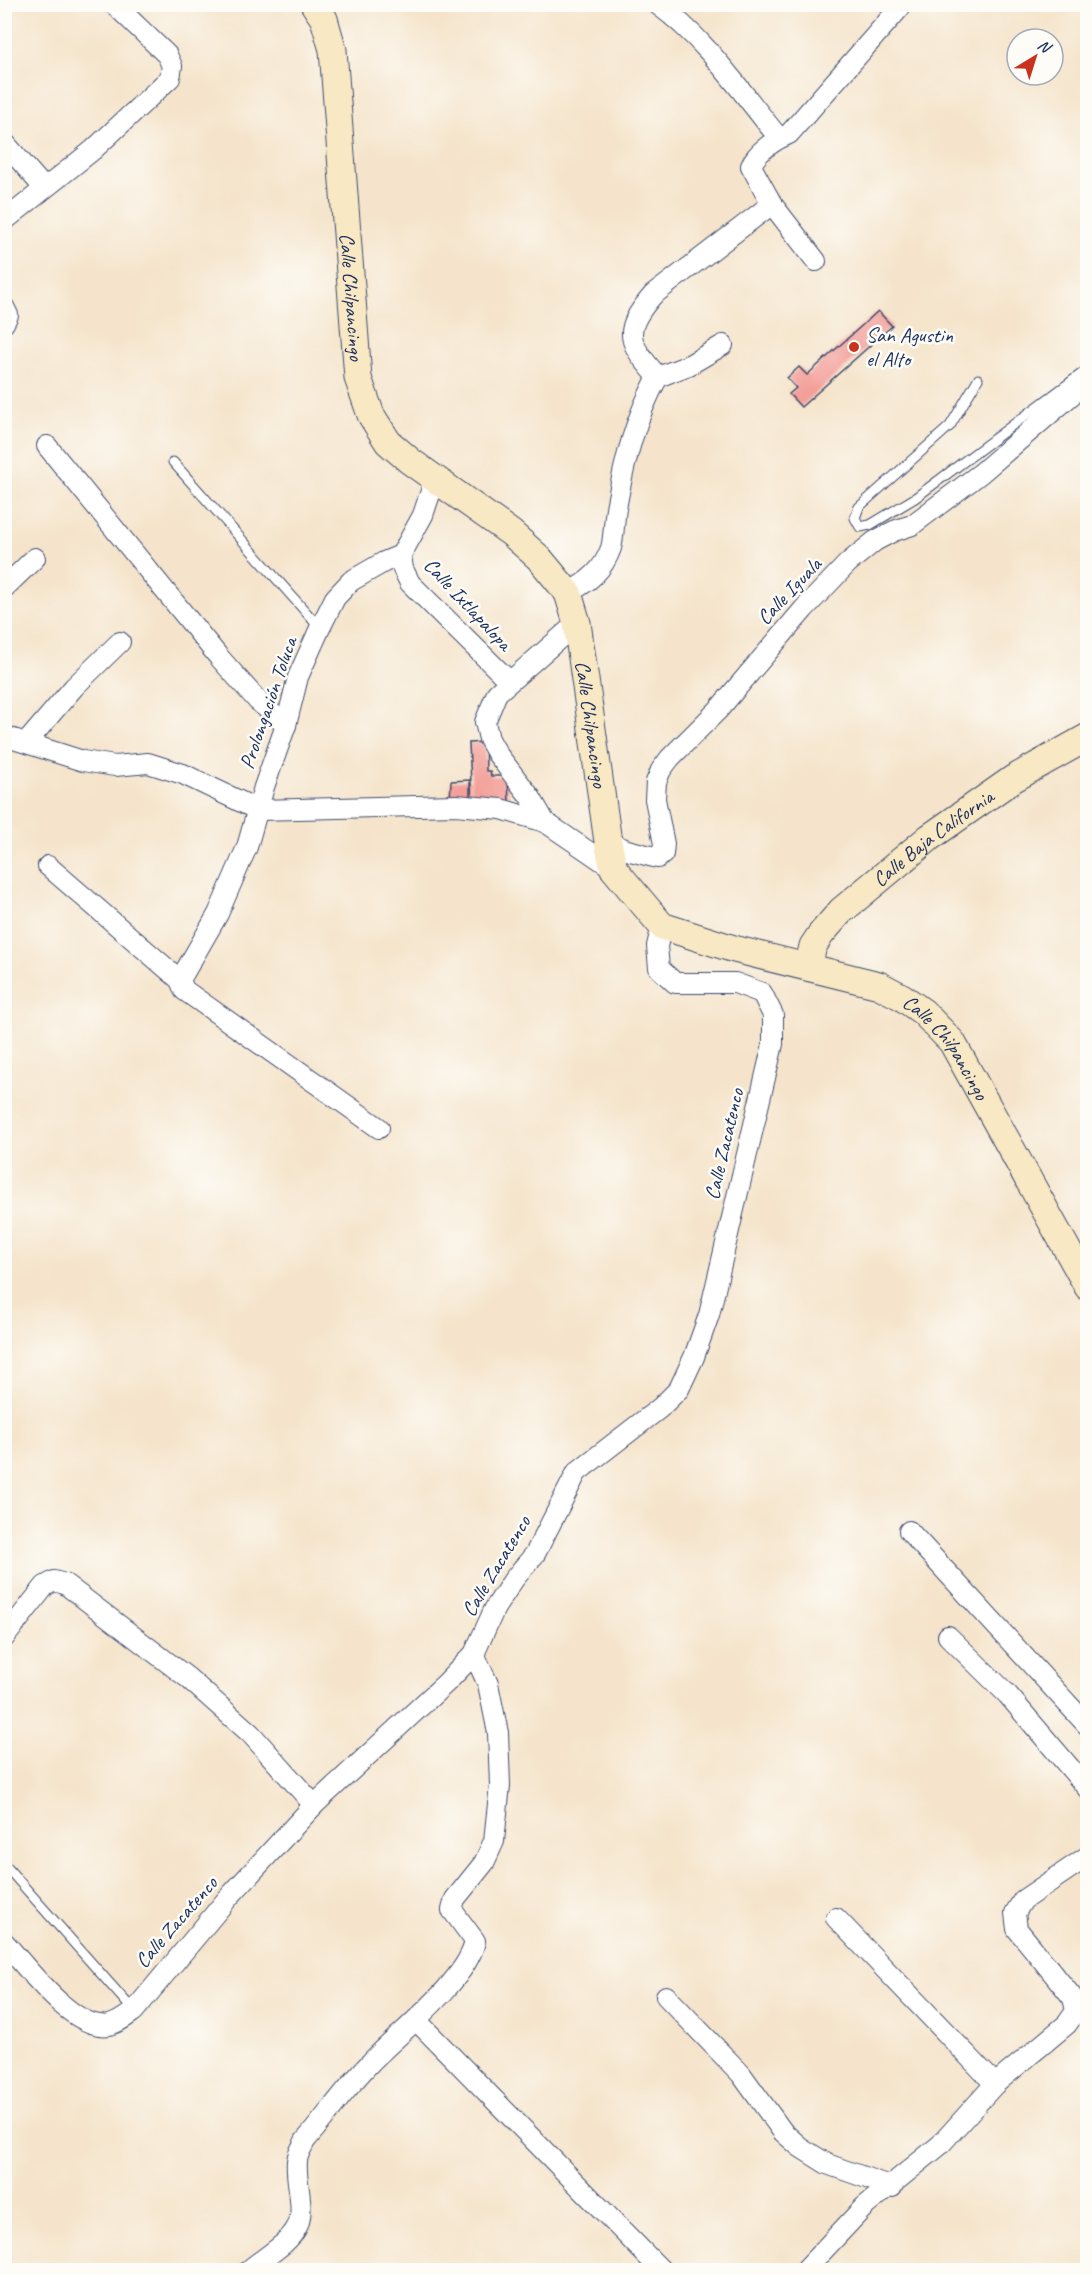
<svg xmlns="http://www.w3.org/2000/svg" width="1092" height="2275" viewBox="0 0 1092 2275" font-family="Caveat,sans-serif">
	<rect width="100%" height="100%" fill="#fdfcf7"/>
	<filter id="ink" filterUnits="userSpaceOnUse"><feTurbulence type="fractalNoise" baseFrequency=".0167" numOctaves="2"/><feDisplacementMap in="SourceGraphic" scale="12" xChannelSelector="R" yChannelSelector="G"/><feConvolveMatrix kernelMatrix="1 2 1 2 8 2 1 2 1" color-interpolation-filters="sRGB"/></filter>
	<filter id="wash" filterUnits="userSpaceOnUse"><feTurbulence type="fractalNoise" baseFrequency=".008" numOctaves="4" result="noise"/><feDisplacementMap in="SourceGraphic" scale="24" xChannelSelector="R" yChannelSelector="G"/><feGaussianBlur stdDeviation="1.35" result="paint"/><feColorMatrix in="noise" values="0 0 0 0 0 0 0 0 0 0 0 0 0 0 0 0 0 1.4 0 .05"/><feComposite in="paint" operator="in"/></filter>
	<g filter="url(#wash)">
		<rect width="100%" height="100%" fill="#f5e4cb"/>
		<g id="blocks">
			<g fill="#f39f9a">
				<path d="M878,311L892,326L801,407L789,394L796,388L787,378L799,367L807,375Z"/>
				<path d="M485,742L486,771H490L491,776H508L509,806L472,803L469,743Z"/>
				<path d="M470,780V802L450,801L451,781Z"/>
			</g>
		</g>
	</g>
	<g filter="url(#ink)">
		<use href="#blocks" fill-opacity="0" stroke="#3c4a6e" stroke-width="1.5"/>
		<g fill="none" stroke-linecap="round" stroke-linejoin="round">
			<defs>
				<g id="lane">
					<path d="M978,379L950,426L859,507L855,518L860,527L870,525L915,498L1088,369"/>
					<path d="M173,462L320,628"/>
					<path d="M4,1864L134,2011"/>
				</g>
				<g id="street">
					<path d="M657,4C706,39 741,92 779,138"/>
					<path d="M4,142L44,188"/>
					<path d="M4,221L93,150L170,78L172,66L167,55L114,4"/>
					<path d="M816,261L772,204L751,166C756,152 776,139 789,134L903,4"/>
					<path d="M4,307L8,315L4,323"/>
					<path d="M658,377L689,365L723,345"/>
					<path d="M47,446L218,656L258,701L286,725"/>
					<path d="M401,555L403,569L410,583L509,681"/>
					<path d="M4,588L35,558"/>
					<path d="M568,593C588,582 603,571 611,548C614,539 614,515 617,503C625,459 636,416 658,377C629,343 620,333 653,295L772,204"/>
					<path d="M577,623L497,693L485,722L489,739L498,755L531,798L545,822L614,869"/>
					<path d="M4,736L83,761L115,766L148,763L183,774L258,810L456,805L501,809L545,822"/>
					<path d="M27,742L74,687L120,642"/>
					<path d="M608,842L627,850L658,858L663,854L664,844L655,799L656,782L661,770L670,758L718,710L804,609L848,563L875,541L894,531L912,525L981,473L1088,381"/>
					<path d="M48,866L180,980"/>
					<path d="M379,1128L184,990L180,980L218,914L247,847L264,787L286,725L298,677L320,628L335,598L351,581L384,562L401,555L423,515L435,479"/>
					<path d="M909,1531L1088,1726"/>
					<path d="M948,1636L1008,1695L1088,1789"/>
					<path d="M4,1638L45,1586L54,1581L65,1584L188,1678L251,1734L314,1805"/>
					<path d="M836,1918L995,2084"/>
					<path d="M4,1942C27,1967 73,2031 109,2025C119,2023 127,2016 134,2011L228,1898L314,1805L447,1682L474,1654L495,1608L514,1579L535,1554L577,1472L660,1408L679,1389L694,1357L709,1315L773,1044V1015L762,993L735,983H675L659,968L657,946L662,926"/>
					<path d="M666,1996L741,2074L783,2132L800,2147L827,2164L892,2187"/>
					<path d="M416,2020L661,2270"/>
					<path d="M249,2270C264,2257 288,2245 297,2227C306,2210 295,2181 297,2162C297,2154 302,2148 305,2141C328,2114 349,2084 374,2059C402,2031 468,1979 475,1941L452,1910L455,1899L484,1863L494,1841L500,1785L498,1733L488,1684L474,1654"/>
					<path d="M805,2270L864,2207L940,2145L995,2084L1067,2024L1076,2011L1073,1998L1017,1929L1015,1913L1023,1900L1088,1856"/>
				</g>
				<g id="secondary">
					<path id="s1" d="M314,4L324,19L333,50L358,378L371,415L388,442L410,461L511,533L539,558L568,593L577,623L608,842L614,869L662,926L734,949L879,985L902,997L923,1012L952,1042L1088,1287"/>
					<path id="s2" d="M808,967L813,946L821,934L841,911L930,837L1013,779L1088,737"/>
				</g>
			</defs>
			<use href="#lane" stroke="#3c4a6e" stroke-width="11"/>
			<use href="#street" stroke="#3c4a6e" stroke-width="22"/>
			<use href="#secondary" stroke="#3c4a6e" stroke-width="29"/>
			<use href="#lane" stroke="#fff" stroke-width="9"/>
			<use href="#street" stroke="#fff" stroke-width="20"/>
			<use href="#secondary" stroke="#f8e8c3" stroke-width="27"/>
		</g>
	</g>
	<circle fill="#c8321e" stroke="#fdfcf7" stroke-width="2" cx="854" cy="347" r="6"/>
	<g text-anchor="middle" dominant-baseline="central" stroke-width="5" stroke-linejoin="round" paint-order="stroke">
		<g font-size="21" fill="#1b2f5e" stroke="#fdfcf7">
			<text stroke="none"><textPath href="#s1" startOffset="298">Calle Chilpancingo</textPath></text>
			<text transform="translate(789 591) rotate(-47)">Calle Iguala</text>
			<text transform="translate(468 604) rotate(47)">Calle Ixtlapalopa</text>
			<text transform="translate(268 703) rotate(-71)">Prolongación Toluca</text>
			<text stroke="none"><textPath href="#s1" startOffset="820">Calle Chilpancingo</textPath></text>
			<text stroke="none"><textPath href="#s2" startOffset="184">Calle Baja California</textPath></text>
			<text stroke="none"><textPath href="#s1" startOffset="1360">Calle Chilpancingo</textPath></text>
			<text transform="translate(724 1144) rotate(-77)">Calle Zacatenco</text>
			<text transform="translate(496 1566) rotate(-59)">Calle Zacatenco</text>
			<text transform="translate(176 1922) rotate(-49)">Calle Zacatenco</text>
		</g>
		<g font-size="21" fill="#1b2f5e" stroke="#fdfcf7" text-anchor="start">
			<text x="866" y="335">San Agustin<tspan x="866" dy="24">el Alto</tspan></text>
		</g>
	</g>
	<rect width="1092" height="2275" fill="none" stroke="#fdfcf7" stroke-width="24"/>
	<g transform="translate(1035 57) rotate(38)"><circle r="28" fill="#fdfcf7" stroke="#a3aaba" stroke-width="1.5"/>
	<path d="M0-4.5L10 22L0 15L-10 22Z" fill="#c8321e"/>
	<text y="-9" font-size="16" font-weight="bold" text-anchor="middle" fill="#1b2f5e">N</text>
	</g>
</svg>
